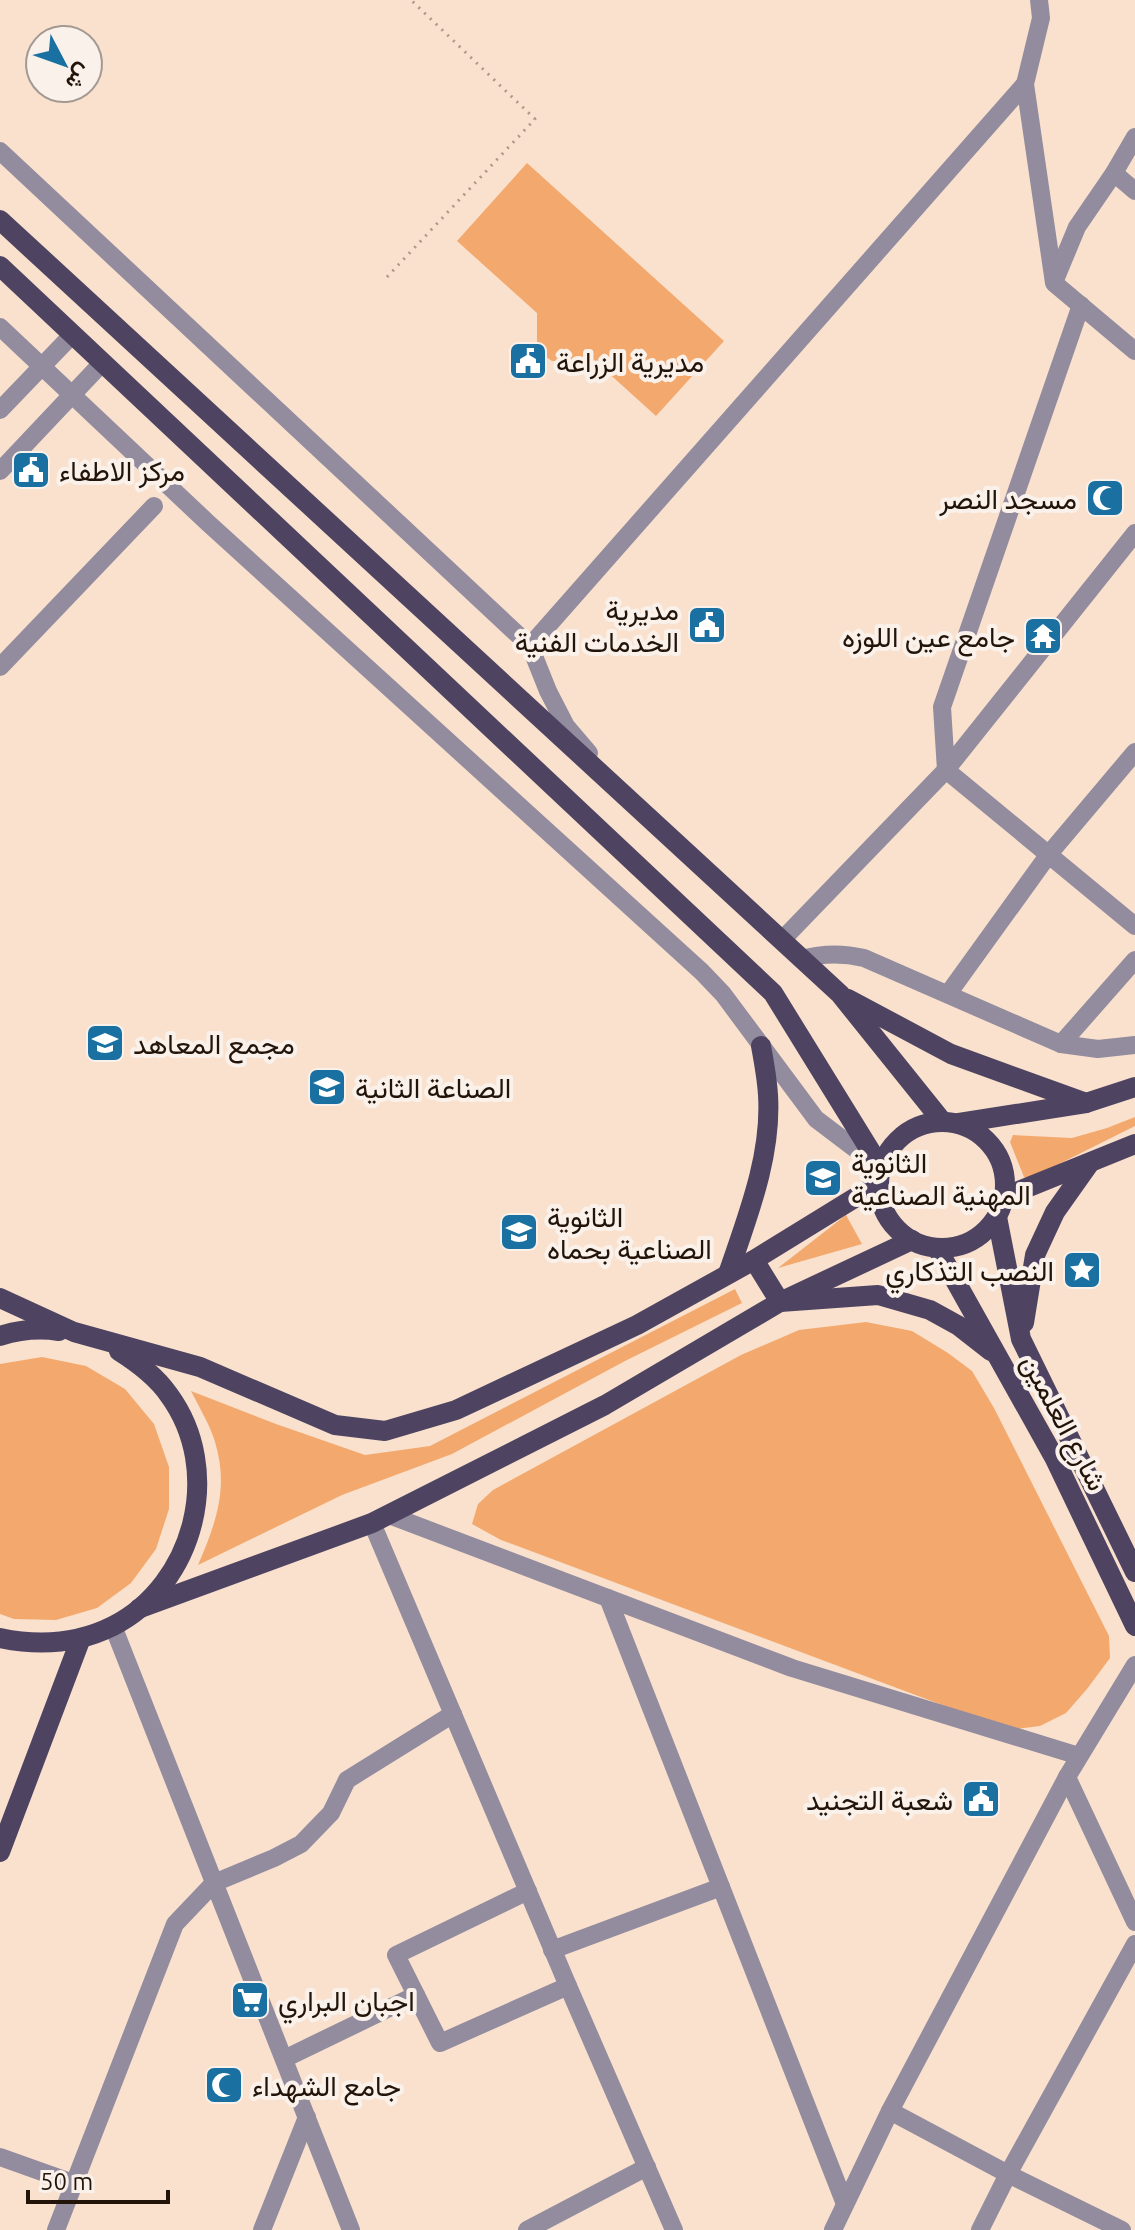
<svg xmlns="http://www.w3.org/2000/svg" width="1135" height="2230" viewBox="0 0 1135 2230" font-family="Ubuntu,Vazirmatn,sans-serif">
	<rect width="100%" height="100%" fill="#f9e1ce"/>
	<g fill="#f3a96d">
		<path d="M527,163L724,341L656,416L594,360L552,361L537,351V313L457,241Z"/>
		<path d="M1135,1117V1126L1029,1179L1024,1177L1010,1142L1013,1135L1072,1138L1107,1128Z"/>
		<path d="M846,1215L862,1244L778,1268Z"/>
		<path d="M735,1289L742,1303L625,1361L452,1454L342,1495L198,1565C216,1523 229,1488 215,1442C210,1425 199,1407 191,1391L276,1424L365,1455L430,1446Z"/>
		<path d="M866,1322L912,1331L948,1353L972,1371L994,1408L1109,1636L1110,1658L1087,1689L1066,1713L1040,1726L1009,1730L501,1540L472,1524L478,1504L493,1490L741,1355L799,1330Z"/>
		<path d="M42,1357L86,1366L125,1389L154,1424L169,1467V1509L156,1549L131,1583L97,1608L56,1620L14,1619L0,1614V1364Z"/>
	</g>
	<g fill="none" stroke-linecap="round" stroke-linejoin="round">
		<path stroke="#ad9989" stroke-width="3" stroke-dasharray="2 6" stroke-linecap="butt" d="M387,277L535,119L411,0"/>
		<g stroke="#928c9e" stroke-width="18">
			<path d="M1039,0L1041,18L1025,84L1054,283L1135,351"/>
			<path d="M0,151L530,646L548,691L566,726L589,753"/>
			<path d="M1114,173L1135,191"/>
			<path d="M1055,280L1077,227L1114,173L1135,137"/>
			<path d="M1081,305L942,707L946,770L1135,926"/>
			<path d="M0,327L208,523L702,972L723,994L816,1119L878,1166"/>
			<path d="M0,410L73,334"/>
			<path d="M0,471L103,362"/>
			<path d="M530,646L1025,84"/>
			<path d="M0,667L154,506"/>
			<path d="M782,940L946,770L1135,533"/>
			<path d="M802,959C823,953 843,953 864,958L1061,1044L1098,1049L1135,1045"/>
			<path d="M948,994L1049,854L1135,752"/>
			<path d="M1061,1044L1135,960"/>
			<path d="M389,1515L792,1668L1079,1756"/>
			<path d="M372,1523L568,1986L674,2230"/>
			<path d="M608,1598L845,2204"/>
			<path d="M113,1626L351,2230"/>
			<path d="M1067,1777L1135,1922"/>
			<path d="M528,1891L396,1955L440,2043L568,1986"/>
			<path d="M552,1950L721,1887"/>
			<path d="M284,2059L416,1995"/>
			<path d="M890,2111L1008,2174L1122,2230"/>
			<path d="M0,2157L73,2183"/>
			<path d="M56,2230L175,1924L214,1883L274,1858L301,1844L331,1813L347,1780L453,1714"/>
			<path d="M262,2230L307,2117"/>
			<path d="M527,2230L647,2167"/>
			<path d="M833,2230L890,2111L1067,1777L1135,1665"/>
			<path d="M980,2230L1008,2174L1135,1944"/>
		</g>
		<g stroke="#4e4462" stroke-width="20">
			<path d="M0,220L840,994L942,1121"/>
			<path d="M0,266L773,993L881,1168"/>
			<path d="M848,999L951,1054L1086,1103"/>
			<circle cx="942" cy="1185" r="63"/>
			<path d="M959,1123L1086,1103L1135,1087"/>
			<path d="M1004,1197L1135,1144"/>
			<path d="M997,1217L1021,1339L1135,1572"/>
			<path d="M937,1248L1054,1457L1135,1626"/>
			<path d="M754,1260L780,1302L878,1295L930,1310L959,1326L991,1351"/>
			<path d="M728,1274C747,1218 772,1156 768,1095C767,1078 764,1062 761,1046"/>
			<path d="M0,1298L74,1332L200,1367L335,1425L385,1431L456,1410L637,1325L754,1260L879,1183"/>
			<path d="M1024,1323L1035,1255L1055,1212L1089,1164"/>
			<path d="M0,1336C19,1330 39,1328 59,1331"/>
			<path d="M140,1608L372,1523L605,1405L780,1302L912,1240"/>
			<path d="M0,1638C38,1646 77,1644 113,1626C195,1584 224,1470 169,1395C156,1376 138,1363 119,1351"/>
			<path d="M0,1852L81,1638"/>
		</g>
	</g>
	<defs>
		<symbol id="civic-square" viewBox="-11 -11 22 22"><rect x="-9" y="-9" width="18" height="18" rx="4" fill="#1a71a1" stroke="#faf1eb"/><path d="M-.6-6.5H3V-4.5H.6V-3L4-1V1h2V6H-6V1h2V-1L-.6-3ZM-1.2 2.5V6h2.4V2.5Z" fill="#fff"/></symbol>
		<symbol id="mosque-square" viewBox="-11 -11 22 22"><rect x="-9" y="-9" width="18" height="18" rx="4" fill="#1a71a1" stroke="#faf1eb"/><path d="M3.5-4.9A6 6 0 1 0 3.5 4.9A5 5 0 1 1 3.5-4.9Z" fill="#fff"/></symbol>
		<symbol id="temple-square" viewBox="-11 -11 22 22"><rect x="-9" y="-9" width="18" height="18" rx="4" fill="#1a71a1" stroke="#faf1eb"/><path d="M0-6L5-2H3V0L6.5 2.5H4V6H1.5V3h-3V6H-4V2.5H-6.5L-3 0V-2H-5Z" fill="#fff"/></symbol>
		<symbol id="school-square" viewBox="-11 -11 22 22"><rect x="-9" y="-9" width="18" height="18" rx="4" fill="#1a71a1" stroke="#faf1eb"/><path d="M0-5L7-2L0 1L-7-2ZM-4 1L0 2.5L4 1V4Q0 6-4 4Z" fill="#fff"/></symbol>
		<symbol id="sight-square" viewBox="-11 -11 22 22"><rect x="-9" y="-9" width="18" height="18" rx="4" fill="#1a71a1" stroke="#faf1eb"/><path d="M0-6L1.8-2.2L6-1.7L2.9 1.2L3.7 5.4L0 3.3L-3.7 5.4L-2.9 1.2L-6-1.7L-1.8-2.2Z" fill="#fff"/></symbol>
		<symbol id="supermarket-square" viewBox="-11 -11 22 22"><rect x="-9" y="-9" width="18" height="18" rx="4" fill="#1a71a1" stroke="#faf1eb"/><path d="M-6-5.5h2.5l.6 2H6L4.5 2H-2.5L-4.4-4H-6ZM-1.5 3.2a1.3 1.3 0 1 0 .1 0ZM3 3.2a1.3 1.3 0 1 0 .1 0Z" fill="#fff"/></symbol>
	</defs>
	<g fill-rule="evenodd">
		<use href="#civic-square" x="506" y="339" width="44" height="44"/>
		<use href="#civic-square" x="9" y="448" width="44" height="44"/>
		<use href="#mosque-square" x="1083" y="476" width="44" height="44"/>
		<use href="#civic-square" x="685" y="603" width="44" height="44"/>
		<use href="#temple-square" x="1021" y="614" width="44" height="44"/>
		<use href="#school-square" x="83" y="1021" width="44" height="44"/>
		<use href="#school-square" x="305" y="1065" width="44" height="44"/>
		<use href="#school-square" x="801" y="1156" width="44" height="44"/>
		<use href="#school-square" x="497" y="1210" width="44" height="44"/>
		<use href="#sight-square" x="1060" y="1248" width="44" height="44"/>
		<use href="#civic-square" x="959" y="1777" width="44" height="44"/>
		<use href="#supermarket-square" x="228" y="1978" width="44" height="44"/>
		<use href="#mosque-square" x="202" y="2063" width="44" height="44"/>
	</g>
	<g text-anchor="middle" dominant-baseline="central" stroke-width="8" stroke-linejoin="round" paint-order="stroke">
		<g font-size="28" fill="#221409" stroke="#faf1eb" text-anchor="start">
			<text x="556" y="361">مديرية الزراعة</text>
			<text x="59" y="470">مركز الاطفاء</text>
			<text x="1077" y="498" text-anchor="end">مسجد النصر</text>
			<text x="679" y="609" text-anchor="end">مديرية<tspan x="679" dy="32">الخدمات الفنية</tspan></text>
			<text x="1015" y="636" text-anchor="end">جامع عين اللوزه</text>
			<text x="133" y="1043">مجمع المعاهد</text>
			<text x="355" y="1087">الصناعة الثانية</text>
			<text x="851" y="1162">الثانوية<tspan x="851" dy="32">المهنية الصناعية</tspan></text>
			<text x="547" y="1216">الثانوية<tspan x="547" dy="32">الصناعية بحماه</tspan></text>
			<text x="1054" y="1270" text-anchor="end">النصب التذكاري</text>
			<text x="953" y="1799" text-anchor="end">شعبة التجنيد</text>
			<text x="278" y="2000">اجبان البراري</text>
			<text x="252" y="2085">جامع الشهداء</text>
		</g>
		<g font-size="28" fill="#221409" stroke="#faf1eb">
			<text transform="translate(1065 1422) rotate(62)">شارع العلمين</text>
		</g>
	</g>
	<g transform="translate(64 64) rotate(131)"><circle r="38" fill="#faf1eb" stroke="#a49991" stroke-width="2"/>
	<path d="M0-6L14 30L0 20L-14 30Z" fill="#1a71a1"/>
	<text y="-12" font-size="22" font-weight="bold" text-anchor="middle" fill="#221409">ش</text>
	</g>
	<path d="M28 2190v12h140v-12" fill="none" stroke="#221409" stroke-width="4"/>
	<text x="40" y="2190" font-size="24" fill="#221409" stroke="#faf1eb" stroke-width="6" paint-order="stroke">50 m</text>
</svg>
